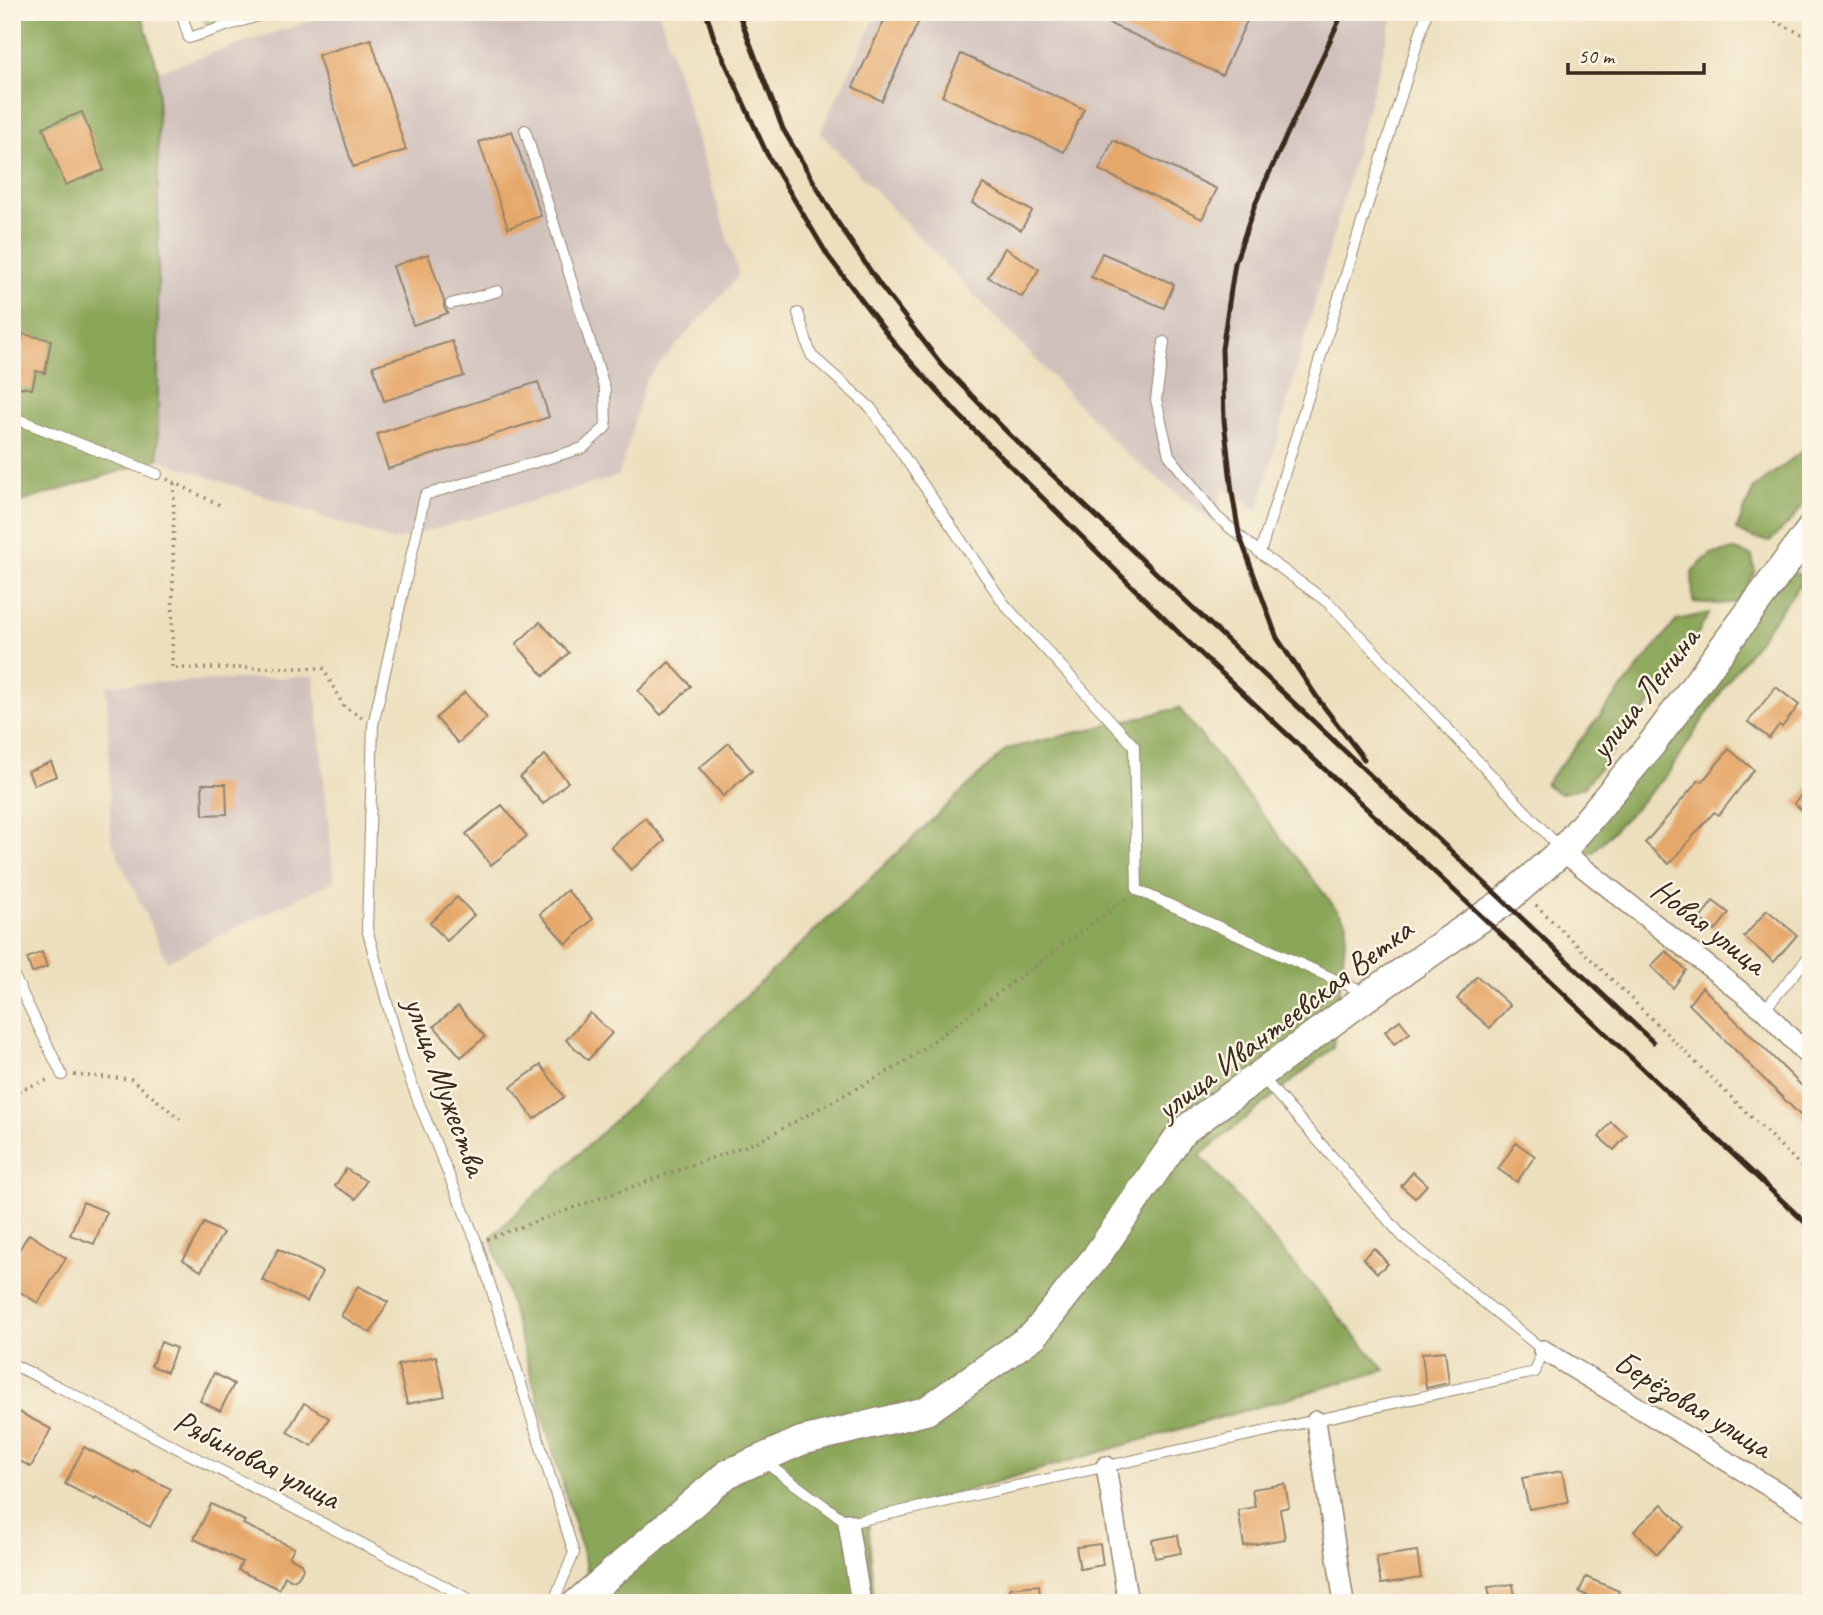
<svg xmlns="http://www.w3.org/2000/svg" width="1823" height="1615" viewBox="0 0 1823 1615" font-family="Caveat,sans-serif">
	<rect width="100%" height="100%" fill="#fcf5e5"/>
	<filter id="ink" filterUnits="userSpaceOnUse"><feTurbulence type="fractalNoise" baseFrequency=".0143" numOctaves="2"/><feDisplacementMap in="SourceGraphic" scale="14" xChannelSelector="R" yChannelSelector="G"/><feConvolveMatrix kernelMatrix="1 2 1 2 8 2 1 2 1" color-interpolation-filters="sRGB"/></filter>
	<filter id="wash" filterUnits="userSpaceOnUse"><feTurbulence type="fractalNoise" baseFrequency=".00686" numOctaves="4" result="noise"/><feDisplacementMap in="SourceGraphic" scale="28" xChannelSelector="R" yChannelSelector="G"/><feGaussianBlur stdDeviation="1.57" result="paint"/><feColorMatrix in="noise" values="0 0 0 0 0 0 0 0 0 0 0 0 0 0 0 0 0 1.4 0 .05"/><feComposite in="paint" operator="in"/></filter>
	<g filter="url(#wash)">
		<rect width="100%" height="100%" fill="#ecdfbd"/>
		<g fill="#cfc0bb">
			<path d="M337,12H659L739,276L646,379L619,476L393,541L158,459V71Z"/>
			<path d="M878,12H1394L1258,511L1222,486L1216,516L1213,522L1125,453L820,133Z"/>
			<path d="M314,676L334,881L167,961L111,840L107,685Z"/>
		</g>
		<path fill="#adc063" stroke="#747540" stroke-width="2" d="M202,12H247L206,25Z"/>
		<g fill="#8aa659" stroke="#62683c" stroke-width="2">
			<path d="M12,12H141L158,71V459L12,505Z"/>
			<path d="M1811,441V494L1792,520L1770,541L1753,538L1736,530L1754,488L1802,451Z"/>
			<path d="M1735,550L1752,556L1755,573L1737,602L1718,604L1693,602L1692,571L1711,554Z"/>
			<path d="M1782,572L1807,575L1731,677L1667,775L1592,853L1576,852Z"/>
			<path d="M1709,613L1679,668L1584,787L1560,794L1545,784L1677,620Z"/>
			<path d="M1179,708L1347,923L1333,1048L1200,1155L1385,1370L868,1519L874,1603H594L583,1554L491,1237L1007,749Z"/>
		</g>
		<g id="blocks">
			<g fill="#e6a86b">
				<path d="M888,12H923L882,101L853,87Z"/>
				<path d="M1084,12H1251L1222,75Z"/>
				<path d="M371,39L406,150L353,167L318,55Z"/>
				<path d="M961,54L1084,109L1064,152L942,96Z"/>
				<path d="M82,112L104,170L65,185L43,127Z"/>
				<path d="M512,131L541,216L508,228L479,142Z"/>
				<path d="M1113,140L1217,189L1202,219L1099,170Z"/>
				<path d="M983,184L1032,211L1021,230L972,203Z"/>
				<path d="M1005,248L1039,269L1022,297L988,277Z"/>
				<path d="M1102,253L1174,284L1164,308L1091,277Z"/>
				<path d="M428,254L444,301V307L448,313L413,325L393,266Z"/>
				<path d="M23,334L51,340L45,373L36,371L32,389L13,386Z"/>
				<path d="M452,341L464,376L384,401L373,366Z"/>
				<path d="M538,382L549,417L388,469L377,434Z"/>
				<path d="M540,622L569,653L544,676L516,644Z"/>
				<path d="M669,662L691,686L661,715L638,691Z"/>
				<path d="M1776,687L1799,705L1782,727L1779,725L1769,738L1748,722Z"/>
				<path d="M465,692L487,718L458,743L436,718Z"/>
				<path d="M729,743L752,771L723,796L699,768Z"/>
				<path d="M1729,749L1754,770L1719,815L1714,812L1669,864L1645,843L1699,780L1702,782Z"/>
				<path d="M545,755L568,782L543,804L520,777Z"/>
				<path d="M51,762L57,776L34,785L28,771Z"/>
				<path d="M202,784H226L227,814L203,815Z"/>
				<path d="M1811,784V818L1794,803Z"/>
				<path d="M502,805L527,836L491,865L466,834Z"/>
				<path d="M645,818L665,841L631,870L611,847Z"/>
				<path d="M567,890L593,919L566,944L540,914Z"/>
				<path d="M457,897L474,915L447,941L430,923Z"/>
				<path d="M1713,901L1729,913L1715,931L1700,919Z"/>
				<path d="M1767,910L1797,935L1774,962L1744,937Z"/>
				<path d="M1666,951L1686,970L1673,988L1651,966Z"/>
				<path d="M42,952L47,967L32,973L27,958Z"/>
				<path d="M1477,976L1510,1005L1490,1028L1457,999Z"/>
				<path d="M1702,987L1811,1095V1126L1689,1004Z"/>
				<path d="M458,1006L485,1037L461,1057L434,1026Z"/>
				<path d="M590,1013L612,1033L588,1060L566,1040Z"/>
				<path d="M1400,1020L1410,1033L1394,1044L1385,1031Z"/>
				<path d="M541,1065L564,1097L534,1119L511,1087Z"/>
				<path d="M1611,1122L1627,1135L1614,1150L1599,1137Z"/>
				<path d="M1516,1143L1535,1156L1517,1182L1498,1169Z"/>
				<path d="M346,1169L366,1181L356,1199L335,1186Z"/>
				<path d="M1413,1172L1427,1185L1415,1198L1401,1186Z"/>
				<path d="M83,1202L107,1212L94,1244L70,1235Z"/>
				<path d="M204,1223L223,1233L201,1271L183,1260Z"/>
				<path d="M29,1234L66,1258L38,1303L12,1287V1261Z"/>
				<path d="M1374,1248L1388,1264L1377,1273L1363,1258Z"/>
				<path d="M278,1249L322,1272L307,1302L262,1280Z"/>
				<path d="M358,1286L388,1302L371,1333L341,1316Z"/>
				<path d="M161,1342L176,1348L167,1372L151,1366Z"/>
				<path d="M1445,1351L1449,1383L1426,1388L1422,1353Z"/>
				<path d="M436,1356L445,1396L407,1404L398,1365Z"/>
				<path d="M214,1373L234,1384L220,1411L200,1401Z"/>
				<path d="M304,1403L329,1418L312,1446L287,1432Z"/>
				<path d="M17,1411L51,1429L31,1467L12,1457V1421Z"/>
				<path d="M84,1447L134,1473L135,1471L171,1489L150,1527L96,1498L95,1500L65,1484Z"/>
				<path d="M1562,1471L1568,1502L1529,1509L1522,1478Z"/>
				<path d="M1285,1484L1289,1507L1280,1509L1285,1539L1244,1546L1238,1510L1255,1507L1252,1489Z"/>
				<path d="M211,1504L245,1521L243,1524L294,1548L289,1557L301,1563L303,1569L298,1577L293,1580L285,1576L279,1589L238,1570L242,1562L194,1539Z"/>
				<path d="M1662,1504L1684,1527L1657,1554L1634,1531Z"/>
				<path d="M1178,1535L1181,1553L1155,1558L1152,1540Z"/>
				<path d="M1100,1544L1103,1565L1080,1569L1076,1547Z"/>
				<path d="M1417,1551L1421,1578L1381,1584L1376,1557Z"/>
				<path d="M1586,1577L1619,1591L1614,1603H1604L1579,1592Z"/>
				<path d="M1513,1584L1516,1603H1491L1488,1587Z"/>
				<path d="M1039,1585L1041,1603H1011L1010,1588Z"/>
			</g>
		</g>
	</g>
	<g filter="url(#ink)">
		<use href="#blocks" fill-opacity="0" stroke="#94846e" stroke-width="2"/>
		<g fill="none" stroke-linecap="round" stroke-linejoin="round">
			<defs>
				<g id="lane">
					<path d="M181,12L189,38L270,12"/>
					<path d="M1427,12L1260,553L1330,604L1560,848"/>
					<path d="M525,130L605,390L606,427L583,448L425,495L373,725L367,929L402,1057L419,1103L477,1243L574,1553L553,1603"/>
					<path d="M451,304L498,291"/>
					<path d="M798,313L811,355L871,408L1005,605L1134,746L1137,890L1365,993"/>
					<path d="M1164,342L1156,400L1169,455L1216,516L1260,553"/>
					<path d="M12,417L157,474"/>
					<path d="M12,972L62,1075"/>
					<path d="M1764,1010L1811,954"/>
					<path d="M12,1364L57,1386L477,1603"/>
					<path d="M763,1461L848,1523L1535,1372L1543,1350L1403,1237L1261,1076"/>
				</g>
				<g id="street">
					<path d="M1562,851L1764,1010L1811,1059"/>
					<path d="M1543,1350L1811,1512"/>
					<path d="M1316,1421L1344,1603"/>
					<path d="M1106,1466L1128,1603"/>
					<path d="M848,1523L861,1603"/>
				</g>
				<path id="secondary" d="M577,1603L727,1474L801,1441L926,1411L1034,1335L1096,1257L1182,1132L1369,995L1504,902L1562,851L1651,745L1811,529"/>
			</defs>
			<use href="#lane" stroke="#94846e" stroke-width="12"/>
			<use href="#street" stroke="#94846e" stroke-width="22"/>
			<use href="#secondary" stroke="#94846e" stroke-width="31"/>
			<g stroke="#94846e" stroke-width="3.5" stroke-dasharray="2 5" stroke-linecap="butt">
				<path d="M1756,12L1810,38L1811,35"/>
				<path d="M167,479L222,506"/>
				<path d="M174,483L172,668H323L344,707L363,718"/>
				<path d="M1536,905L1811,1176"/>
				<path d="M74,1075L131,1079L181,1120"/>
				<path d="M12,1093L50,1079"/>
				<path d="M487,1239L759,1141L902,1064L1127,898"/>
			</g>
			<use href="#lane" stroke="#fff" stroke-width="10"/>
			<use href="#street" stroke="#fff" stroke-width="19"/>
			<use href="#secondary" stroke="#fff" stroke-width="28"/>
			<g stroke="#3b2a1e" stroke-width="5">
				<path d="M706,12L714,38L767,154L828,256L898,348L960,416L1181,635L1474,909L1811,1228"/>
				<path d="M738,12L783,129L836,220L880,285L942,365L1009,434L1653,1042"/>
				<path d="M1343,12L1256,202L1235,263L1222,349L1224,420L1232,492L1239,534L1277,638L1321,703L1364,759"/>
			</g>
		</g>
	</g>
	<g text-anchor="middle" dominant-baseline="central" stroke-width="5" stroke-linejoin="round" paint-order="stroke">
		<g font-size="33" fill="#3b2a1e" stroke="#fcf5e5">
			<text transform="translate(1644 693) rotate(-52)">улица Ленина</text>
			<text transform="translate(1709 926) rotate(38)">Новая улица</text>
			<text transform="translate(1284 1019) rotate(-37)">улица Ивантеевская Ветка</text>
			<text transform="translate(446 1086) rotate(70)">улица Мужества</text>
			<text transform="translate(1693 1404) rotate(31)">Берёзовая улица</text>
			<text transform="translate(257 1459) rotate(27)">Рябиновая улица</text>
		</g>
	</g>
	<rect width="1823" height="1615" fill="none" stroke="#fcf5e5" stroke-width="42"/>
	<path d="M1568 63v10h136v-10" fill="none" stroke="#3b2a1e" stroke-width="3.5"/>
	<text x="1578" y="63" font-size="21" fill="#3b2a1e" stroke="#fcf5e5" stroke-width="5" paint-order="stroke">50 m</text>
</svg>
